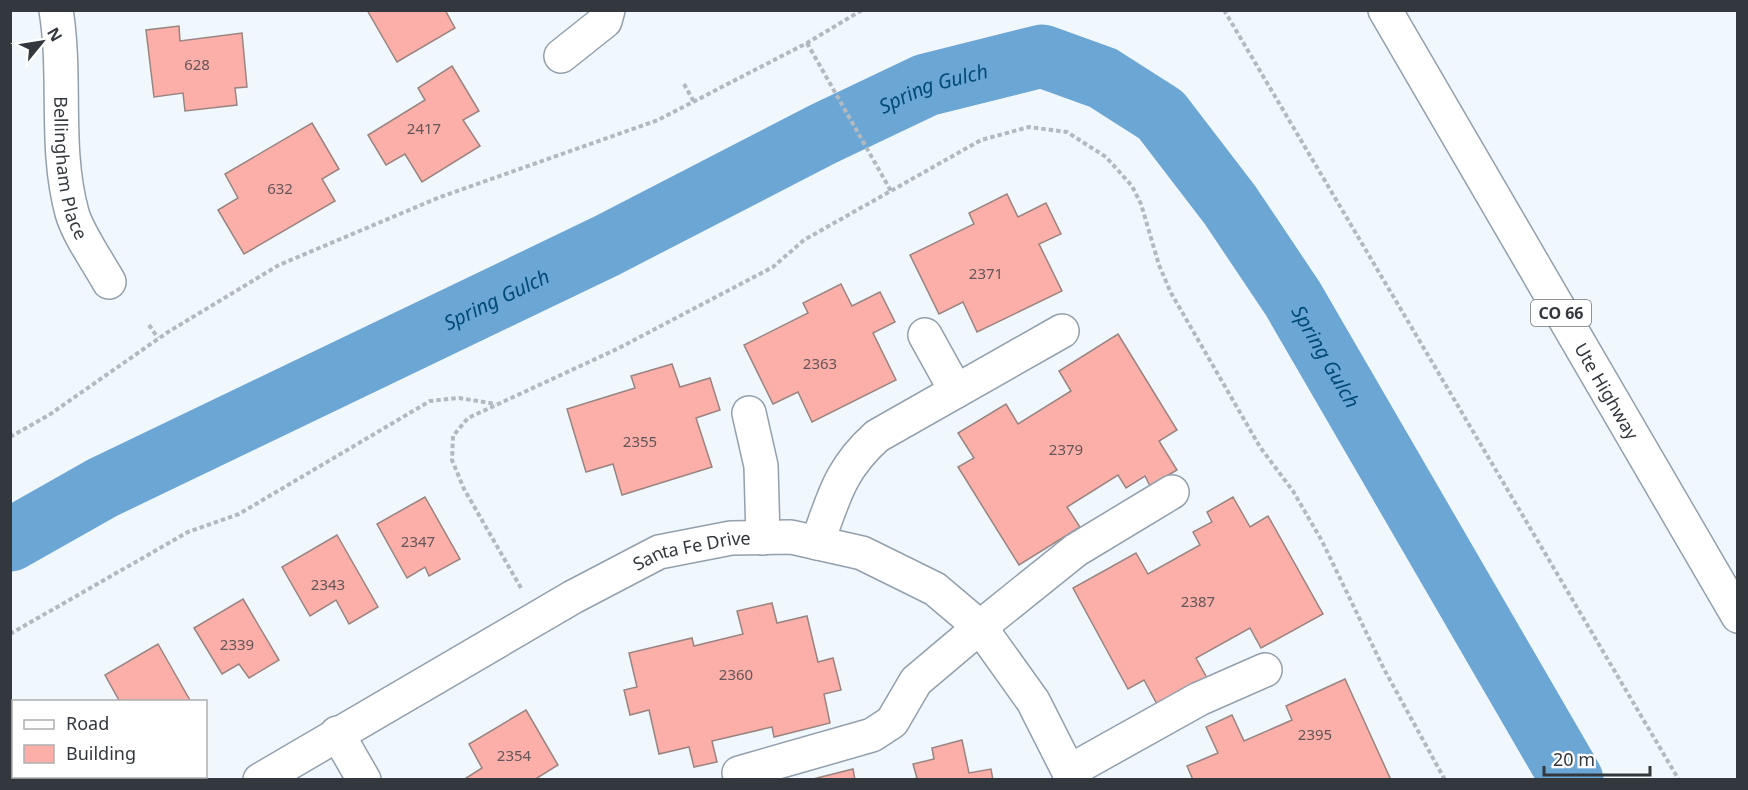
<svg xmlns="http://www.w3.org/2000/svg" width="1748" height="790" viewBox="0 0 1748 790" font-family="'Noto Sans',sans-serif">
	<rect width="100%" height="100%" fill="#f1f8fd"/>
	<g fill="none" stroke-linecap="round" stroke-linejoin="round">
		<path stroke="#6ca6d5" stroke-width="63" id="s1" d="M10,540L102,488L606,246L823,134L926,85L1042,56L1103,78L1161,115L1230,205L1293,299L1572,780"/>
	</g>
	<g fill="#fcaea8" stroke="#998482" stroke-width="1.5">
		<path d="M367,10H445L455,28L397,62Z"/>
		<path d="M179,26L180,41L242,33L247,87L235,88L237,105L185,111L183,93L154,97L146,30Z"/>
		<path d="M452,66L479,111L463,120L480,146L422,182L405,154L386,165L368,135L425,100L418,88Z"/>
		<path d="M312,123L339,169L322,179L335,201L244,254L218,210L238,198L225,174Z"/>
		<path d="M1007,194L1018,217L1046,203L1061,234L1039,244L1062,291L977,332L963,302L939,314L910,255L974,224L969,213Z"/>
		<path d="M841,284L852,306L880,292L895,322L873,333L896,380L812,422L798,392L773,404L744,345L808,313L803,303Z"/>
		<path d="M1118,334L1177,430L1159,441L1177,470L1150,486L1145,476L1126,488L1118,475L1067,507L1080,527L1019,565L958,467L974,458L958,433L1006,404L1018,424L1071,391L1059,371Z"/>
		<path d="M672,364L680,387L710,378L720,410L696,418L712,467L622,495L613,464L586,472L567,409L635,388L631,376Z"/>
		<path d="M425,497L460,559L429,576L425,567L407,578L377,524Z"/>
		<path d="M1233,497L1250,527L1268,516L1323,614L1261,648L1250,628L1196,658L1207,678L1158,706L1144,680L1128,689L1073,588L1136,553L1148,574L1200,545L1193,532L1212,522L1207,512Z"/>
		<path d="M337,535L378,607L349,624L336,600L310,616L282,567Z"/>
		<path d="M243,599L279,660L249,678L239,664L222,674L194,628Z"/>
		<path d="M772,603L777,623L807,616L818,662L833,658L841,690L824,694L830,723L774,737L772,727L712,741L717,762L694,767L689,747L659,754L649,710L630,715L624,690L637,687L629,653L692,638L694,646L743,634L737,611Z"/>
		<path d="M158,644L191,702H120L105,675Z"/>
		<path d="M1345,679L1391,780H1193L1187,766L1218,753L1206,727L1232,715L1244,741L1292,720L1286,706Z"/>
		<path d="M526,710L558,765L534,780H463L482,768L469,744Z"/>
		<path d="M962,740L969,773L991,769L993,780H911L917,778L913,764L934,759L932,748Z"/>
		<path d="M853,769L855,780H809Z"/>
	</g>
	<g fill="none" stroke-linecap="round" stroke-linejoin="round">
		<defs>
			<g id="minor">
				<path id="s2" d="M56,10C67,78 54,147 72,213C78,234 98,262 109,282"/>
				<path d="M561,56L605,21L608,10"/>
				<path d="M925,335L956,391"/>
				<path d="M749,413L761,466L763,538"/>
				<path d="M817,543C834,498 839,470 877,436L1062,331"/>
				<path d="M337,733L364,780"/>
				<path d="M1070,771L1199,699L1265,670"/>
				<path d="M739,773L872,735L892,722L916,681L980,627L1076,550L1172,492"/>
				<path id="s3" d="M260,780L573,597L659,552L731,538L791,537L862,553L935,589L980,627L1033,701L1073,780"/>
			</g>
			<g id="major">
				<path id="s4" d="M1385,10L1738,616"/>
			</g>
		</defs>
		<use href="#minor" stroke="#92a0ad" stroke-width="36"/>
		<use href="#major" stroke="#92a0ad" stroke-width="36"/>
		<g stroke="#b3babf" stroke-width="4" stroke-dasharray="4.5 3" stroke-linecap="butt">
			<path d="M1224,10L1679,780"/>
			<path d="M807,43L891,191"/>
			<path d="M684,84L694,102"/>
			<path d="M149,325L158,338"/>
			<path d="M10,437L49,415L168,332L279,265L440,197L658,120L807,43L862,10"/>
			<path d="M521,588L464,489L452,460L453,436L468,418L617,349L773,267L804,240L981,140L1029,127L1067,132L1106,157L1132,186L1141,204L1159,265L1171,293L1260,447L1293,491L1322,541L1384,669L1445,780"/>
			<path d="M10,634L188,532L239,514L430,401L459,398L496,404"/>
		</g>
		<use href="#minor" stroke="#fff" stroke-width="33"/>
		<use href="#major" stroke="#fff" stroke-width="33"/>
	</g>
	<g text-anchor="middle" dominant-baseline="central" stroke-width="6" stroke-linejoin="round" paint-order="stroke">
		<g font-size="15" fill="#645658">
			<text x="197" y="64">628</text>
			<text x="424" y="128">2417</text>
			<text x="280" y="188">632</text>
			<text x="986" y="273">2371</text>
			<text x="820" y="363">2363</text>
			<text x="640" y="441">2355</text>
			<text x="1066" y="449">2379</text>
			<text x="418" y="541">2347</text>
			<text x="328" y="584">2343</text>
			<text x="1198" y="601">2387</text>
			<text x="237" y="644">2339</text>
			<text x="736" y="674">2360</text>
			<text x="1315" y="734">2395</text>
			<text x="514" y="755">2354</text>
		</g>
		<rect fill="#fff" stroke="#707477" stroke-width="1.5" x="1531" y="300" width="60" height="26" rx="4.5"/>
		<g font-size="16" font-weight="bold" fill="#32383d">
			<text x="1561" y="313">CO 66</text>
		</g>
		<g font-size="18" fill="#32383d" stroke="#fff">
			<text stroke="none"><textPath href="#s2" startOffset="159">Bellingham Place</textPath></text>
			<text stroke="none"><textPath href="#s4" startOffset="441">Ute Highway</textPath></text>
			<text stroke="none"><textPath href="#s3" startOffset="492">Santa Fe Drive</textPath></text>
		</g>
		<g font-size="20" font-style="italic" fill="#004a76" stroke="#fff">
			<text stroke="none"><textPath href="#s1" startOffset="1029">Spring Gulch</textPath></text>
			<text stroke="none"><textPath href="#s1" startOffset="543">Spring Gulch</textPath></text>
			<text stroke="none"><textPath href="#s1" startOffset="1569">Spring Gulch</textPath></text>
		</g>
	</g>
	<rect width="1748" height="790" fill="none" stroke="#32383d" stroke-width="24"/>
	<rect x="12" y="700" width="195" height="78" fill="#ffffff" stroke="#adafb1" stroke-width="1.5"/>
	<rect x="24" y="720" width="30" height="9" fill="#ffffff" stroke="#adafb1" stroke-width="1.5"/>
	<text x="66" y="730" font-size="18" fill="#32383d">Road</text>
	<rect x="24" y="745" width="30" height="18" fill="#fcaea8" stroke="#adafb1" stroke-width="1.5"/>
	<text x="66" y="760" font-size="18" fill="#32383d">Building</text>
	<g transform="translate(42 42) rotate(60)" stroke="#ffffff" stroke-width="4.5" paint-order="stroke">
	<path d="M0-4.5L10 22L0 15L-10 22Z" fill="#32383d"/>
	<text y="-9" font-size="16" font-weight="bold" text-anchor="middle" fill="#32383d">N</text>
	</g>
	<path d="M1544 766v9h106v-9" fill="none" stroke="#32383d" stroke-width="3"/>
	<text x="1553" y="766" font-size="18" fill="#32383d" stroke="#ffffff" stroke-width="4.5" paint-order="stroke">20 m</text>
</svg>
